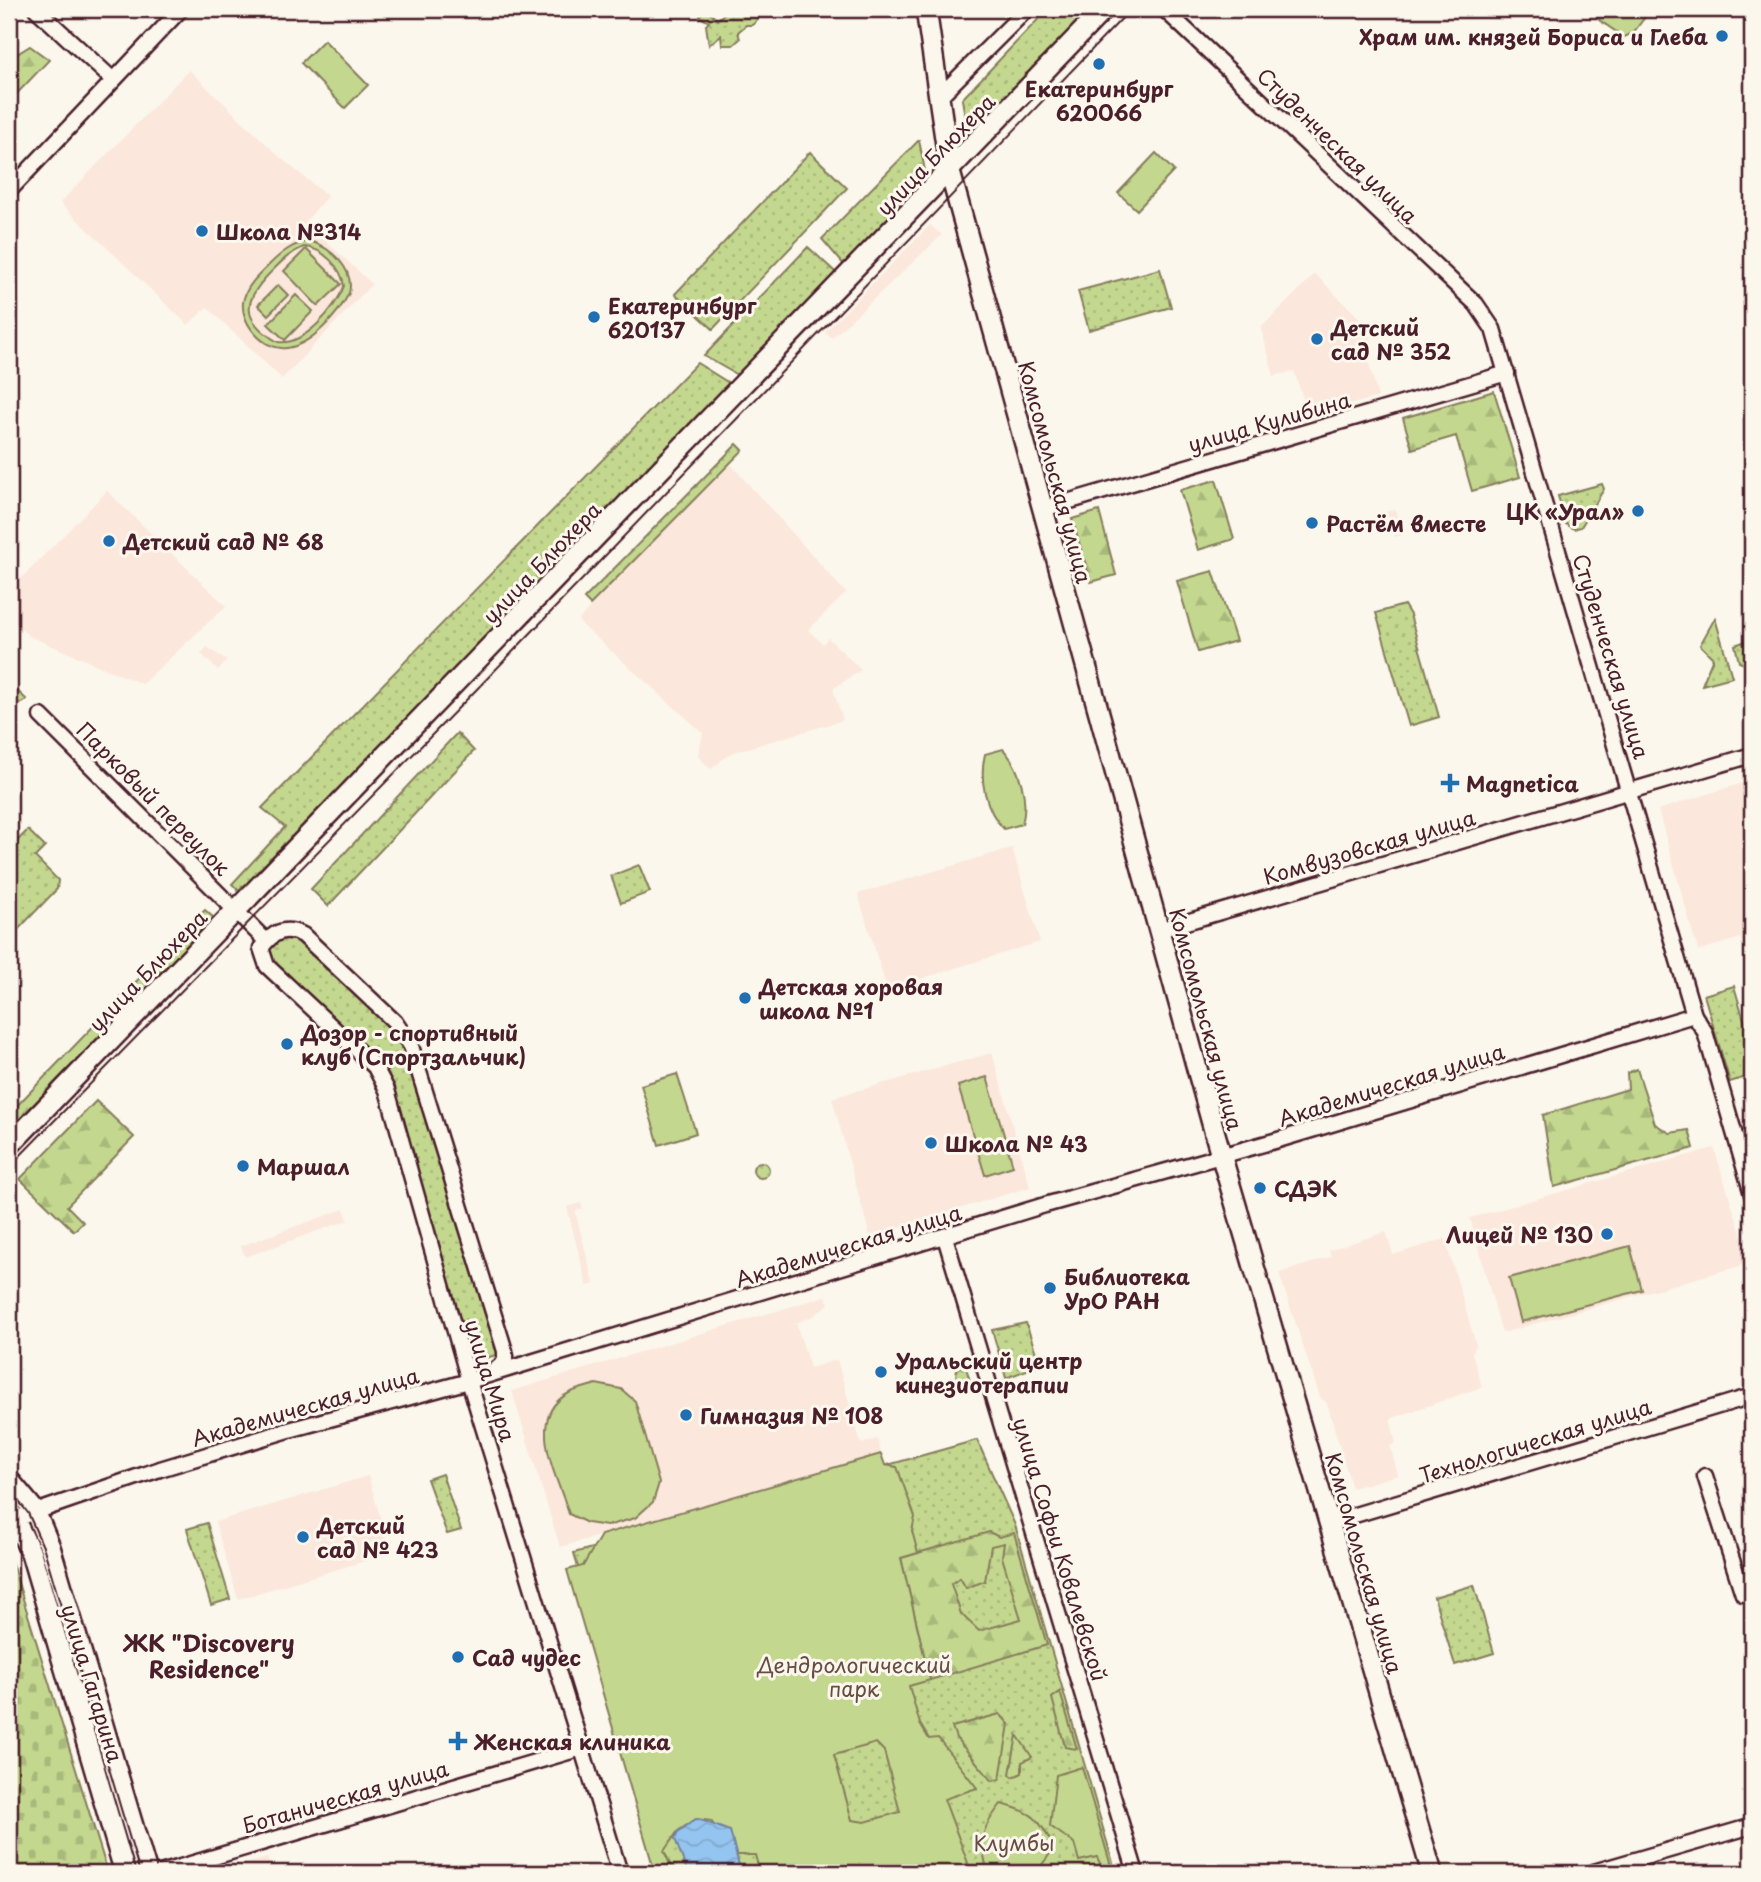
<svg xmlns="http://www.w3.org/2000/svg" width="1761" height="1882" viewBox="0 0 1761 1882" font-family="'Playpen Sans',sans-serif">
	<defs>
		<pattern id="grass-dots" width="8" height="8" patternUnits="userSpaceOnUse" patternTransform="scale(1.75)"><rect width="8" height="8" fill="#c3d88e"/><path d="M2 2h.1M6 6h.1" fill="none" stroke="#a9b97b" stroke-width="1.8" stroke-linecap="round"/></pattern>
		<pattern id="forest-firs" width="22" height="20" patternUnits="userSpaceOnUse" patternTransform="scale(1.75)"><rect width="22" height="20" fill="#c3d88e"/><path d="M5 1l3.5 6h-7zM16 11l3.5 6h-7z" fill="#a9b97b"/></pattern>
		<pattern id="cemetery-stones" width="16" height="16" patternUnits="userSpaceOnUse" patternTransform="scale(1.75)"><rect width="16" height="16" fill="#c3d88e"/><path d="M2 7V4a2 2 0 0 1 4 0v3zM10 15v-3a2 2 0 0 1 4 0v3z" fill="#a9b97b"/></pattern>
		<pattern id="water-waves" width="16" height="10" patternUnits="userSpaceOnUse" patternTransform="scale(1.75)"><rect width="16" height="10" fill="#94c5f0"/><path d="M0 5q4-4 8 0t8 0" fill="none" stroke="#81a9ce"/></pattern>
	</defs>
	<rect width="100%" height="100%" fill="#fbf7ec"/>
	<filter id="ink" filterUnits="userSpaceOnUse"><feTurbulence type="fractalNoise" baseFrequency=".0143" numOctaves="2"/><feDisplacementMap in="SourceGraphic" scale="14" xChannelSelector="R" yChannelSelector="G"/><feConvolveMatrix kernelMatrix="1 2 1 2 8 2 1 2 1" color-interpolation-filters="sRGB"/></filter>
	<g filter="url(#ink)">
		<g fill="#fbe7db">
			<path d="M189,70L281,158L327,196L305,222L372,284L282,379L207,307L188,325L60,203Z"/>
			<path d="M930,225L942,235L832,338L825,332Z"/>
			<path d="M1315,274L1368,327L1374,350L1366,352L1378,397L1309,416L1294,371L1274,376L1261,328Z"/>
			<path d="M725,458L846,593L808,630L823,644L828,638L861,670L833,689L843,720L731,753L711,769L698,756L703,733L578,621Z"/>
			<path d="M107,491L226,606L142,684L29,636L9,618V591Z"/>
			<path d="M1395,509L1403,535L1394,537L1386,512Z"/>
			<path d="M207,647L227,661L218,670L201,654Z"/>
			<path d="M1752,780V978L1740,938L1698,951L1658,810Z"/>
			<path d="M1012,848L1040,942L887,989L858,894Z"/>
			<path d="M992,1053L1030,1187L870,1236L832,1098Z"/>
			<path d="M1714,1148L1750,1263L1502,1333L1470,1218Z"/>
			<path d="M581,1203L583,1209L575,1211L594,1284L587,1286L567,1207Z"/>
			<path d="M344,1209L348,1220L245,1257L241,1246Z"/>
			<path d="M1386,1232L1393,1255L1445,1239L1476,1345L1472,1353L1482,1387L1390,1419L1396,1443L1390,1446L1398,1475L1352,1488L1327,1403L1320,1397L1279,1273L1331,1257L1329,1250Z"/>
			<path d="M826,1296L829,1304L813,1316L796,1323L810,1368L837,1360L861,1444L877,1439L881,1454L560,1547L512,1391Z"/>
			<path d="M368,1476L391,1553L238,1599L215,1522Z"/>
			<path d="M267,1858L272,1873H217Z"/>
		</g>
		<g fill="url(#grass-dots)" stroke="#867c5c" stroke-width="2">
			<path d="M761,9V14L753,25H746L738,32L740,39L733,45H722L721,35L709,45L706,25L709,22L700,17L701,13L709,11L717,20L728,10Z"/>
			<path d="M1048,9H1095L969,140L962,99Z"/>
			<path d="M919,140L925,171L913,183L918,190L845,266L822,239Z"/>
			<path d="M810,152L847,188L713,329L675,294Z"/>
			<path d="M808,247L845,281L748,381L704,356Z"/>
			<path d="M1160,269L1171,307L1089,330L1078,291Z"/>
			<path d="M697,363L740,390L248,899L232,884L285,827L262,808Z"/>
			<path d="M737,444L743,450L590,605L584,599Z"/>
			<path d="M1602,484L1604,489L1581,527L1574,529L1566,524L1558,496Z"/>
			<path d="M1404,605L1410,615L1439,717L1409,726L1376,613Z"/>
			<path d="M1715,618L1732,677L1702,685L1713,658L1700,645Z"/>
			<path d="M1752,639V667L1739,662L1735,645Z"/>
			<path d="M11,685L27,700L9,709V687Z"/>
			<path d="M457,733L474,751L328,906L311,889Z"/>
			<path d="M28,830L45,847L35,857L58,880L57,889L9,939V849Z"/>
			<path d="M639,865L650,892L621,903L611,876Z"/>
			<path d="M293,930L404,1032L504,1347L496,1355L465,1364L381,1076L267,966L266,941Z"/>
			<path d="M1734,986L1752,1047V1075L1730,1082L1704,995Z"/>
			<circle cx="761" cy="1170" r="8"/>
			<path d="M1026,1323L1040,1365L1006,1378L992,1330Z"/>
			<path d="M965,1364L972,1388C960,1388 954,1380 957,1369Z"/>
			<path d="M977,1440L1015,1525L1116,1873H661L574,1553Z"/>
			<path d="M442,1474L461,1530L447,1534L427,1479Z"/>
			<path d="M207,1523L230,1599L211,1605L187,1529Z"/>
			<path d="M1474,1585L1494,1653L1455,1665L1434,1597Z"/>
		</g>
		<g fill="url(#forest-firs)" stroke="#867c5c" stroke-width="2" fill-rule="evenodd">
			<path d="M30,46L49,60L9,102V59Z"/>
			<path d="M1494,391L1520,477L1472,491L1456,436L1412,449L1403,418Z"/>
			<path d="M1216,480L1234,539L1198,550L1180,490Z"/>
			<path d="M1099,511L1116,575L1091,582L1072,519Z"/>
			<path d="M1213,571L1236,641L1198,652L1177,581Z"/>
			<path d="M205,910L214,918L9,1130V1114Z"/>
			<path d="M1637,1069L1655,1124L1670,1133L1689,1130L1694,1148L1554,1187L1543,1115L1628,1089L1627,1073Z"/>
			<path d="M96,1101L134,1137L67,1206L83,1222L74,1231L20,1179Z"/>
			<path d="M989,1532L999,1537L1014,1533L1047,1645L930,1680L901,1558ZM1004,1543L1002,1557L1021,1619L979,1631L961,1614L951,1584L960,1578L966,1588L985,1581L991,1546Z"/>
			<path d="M1060,1692L1077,1749L1065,1747L1052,1698Z"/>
			<path d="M1000,1714L1009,1724L1000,1779L992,1781L956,1738L952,1727Z"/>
			<path d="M1017,1735L1032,1757L1022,1762V1773L1013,1777L1010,1774Z"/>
		</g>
		<path fill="url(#cemetery-stones)" stroke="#867c5c" stroke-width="2" d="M9,1556L11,1560L108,1873H9Z"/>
		<g fill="#c3d88e" stroke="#867c5c" stroke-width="2" fill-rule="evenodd">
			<path d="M1592,9H1651L1633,33L1624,37L1599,20Z"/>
			<path d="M324,40L368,85L345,108L301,63Z"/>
			<path d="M1156,153L1174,171L1137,210L1118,193Z"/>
			<path d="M310,241C331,248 355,269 349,293C339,314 311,345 287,348C264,352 237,320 244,298C248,284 259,275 269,265C281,253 293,243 310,241ZM304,247C323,248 342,268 344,286C336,308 304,346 278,342C238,319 244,298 273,270C283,260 291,252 304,247Z"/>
			<path d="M306,249L341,284L318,306L284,271Z"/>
			<path d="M278,285L288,295L268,315L258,305Z"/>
			<path d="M296,295L313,311L285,340L268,324Z"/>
			<path d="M1003,749C1020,767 1029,800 1022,824L1004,829C985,810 979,779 985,754Z"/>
			<path d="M677,1074L696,1133L659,1145L641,1085Z"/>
			<path d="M987,1077L1013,1166L985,1175L958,1086Z"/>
			<path d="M1630,1246L1642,1290L1521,1322L1509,1278Z"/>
			<path d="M596,1384L621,1389L635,1401L659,1483L653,1502L635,1518L607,1526L587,1523L569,1514C558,1478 523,1417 569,1393C577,1389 587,1387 596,1384Z"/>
			<path d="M881,1454L885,1465L897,1467L915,1517L912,1531L918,1553L901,1558L930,1680L909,1686L920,1724L929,1739L938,1738L977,1788L944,1799L968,1863L959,1873H760L755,1855H736L730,1831L715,1827L711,1821L696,1819L678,1831L664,1851L674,1873H655L567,1570L583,1566L601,1535ZM876,1743L884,1751L900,1812L865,1822L852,1820L834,1755Z"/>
			<path d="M1082,1767L1113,1873H1094L1103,1870L1097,1857L1079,1861L1074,1843L1050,1826L1056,1775Z"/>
			<path d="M1001,1804C1034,1812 1039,1818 1054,1848L1036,1873H996L987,1869C979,1838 981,1830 1001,1804Z"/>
		</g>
		<path fill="url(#water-waves)" stroke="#7683a1" stroke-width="2" d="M696,1819C710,1822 716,1827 730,1831L741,1873H688L675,1839L678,1832Z"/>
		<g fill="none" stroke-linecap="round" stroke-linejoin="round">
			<defs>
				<g id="minor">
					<path d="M36,9L112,79"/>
					<path d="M1164,9L1476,304L1493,329L1694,1015L1705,1032L1752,1194"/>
					<path d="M939,97L1027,9"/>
					<path d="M9,191L181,9"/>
					<path d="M1043,509L1507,373"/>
					<path d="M41,716L266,941"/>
					<path d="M1159,930L1752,755"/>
					<path d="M945,1237L1136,1873"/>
					<path d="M494,1371L505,1362V1351L411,1046L395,1022L303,935C284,926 273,932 261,948L267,966L375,1067L387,1090L469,1381L620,1873"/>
					<path d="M1705,1476L1743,1594"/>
					<path d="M15,1519L160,1469L289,1430L469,1381L1045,1205L1278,1140L1694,1015"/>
					<path d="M1328,1523L1752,1396"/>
					<path d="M160,1873L582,1748"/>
					<path d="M1590,1873L1752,1826"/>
				</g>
				<g id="major">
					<path d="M926,9L950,172L1215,1134L1432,1873"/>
					<path d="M9,1146L1104,9"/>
					<path d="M9,1480L35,1511L50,1547L147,1873"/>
					<path d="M9,1508L31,1553L125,1873"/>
				</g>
			</defs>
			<use href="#minor" stroke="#4a1f2b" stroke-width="19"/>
			<use href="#major" stroke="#4a1f2b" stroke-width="24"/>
			<use href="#minor" stroke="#fbf7ec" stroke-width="14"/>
			<use href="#major" stroke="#fbf7ec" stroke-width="19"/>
			<g stroke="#4a1f2b" stroke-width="2">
				<path d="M9,1167L476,690L1131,9"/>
				<path d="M9,1489L28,1513L44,1549L140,1873"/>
			</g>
		</g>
	</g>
	<g fill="#1f6fb2" stroke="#fbf7ec" stroke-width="2.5">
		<circle cx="1722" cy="36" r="7"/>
		<circle cx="1099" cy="64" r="7"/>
		<circle cx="202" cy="231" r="7"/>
		<circle cx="594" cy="317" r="7"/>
		<circle cx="1317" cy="339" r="7"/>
		<circle cx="1638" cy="511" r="7"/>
		<circle cx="1312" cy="523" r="7"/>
		<circle cx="109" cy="541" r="7"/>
		<path d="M1446.5 772.5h7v7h7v7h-7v7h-7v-7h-7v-7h7z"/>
		<circle cx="745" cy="998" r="7"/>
		<circle cx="287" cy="1044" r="7"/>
		<circle cx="931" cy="1143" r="7"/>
		<circle cx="243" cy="1166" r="7"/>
		<circle cx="1260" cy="1188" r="7"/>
		<circle cx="1607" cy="1234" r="7"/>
		<circle cx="1050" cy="1288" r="7"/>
		<circle cx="881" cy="1372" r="7"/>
		<circle cx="686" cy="1415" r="7"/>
		<circle cx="303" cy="1537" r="7"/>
		<circle cx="458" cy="1657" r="7"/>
		<path d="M454.5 1730.5h7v7h7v7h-7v7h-7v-7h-7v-7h7z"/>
	</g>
	<g text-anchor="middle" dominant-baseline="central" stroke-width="6" stroke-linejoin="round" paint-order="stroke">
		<g font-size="21" font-weight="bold" fill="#4a1f2b" stroke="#fbf7ec" text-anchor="start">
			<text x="1708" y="36" text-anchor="end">Храм им. князей Бориса и Глеба</text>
			<text x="1099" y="88" text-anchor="middle">Екатеринбург<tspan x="1099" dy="24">620066</tspan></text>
			<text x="216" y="231">Школа №314</text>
			<text x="608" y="305">Екатеринбург<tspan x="608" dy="24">620137</tspan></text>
			<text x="1331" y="327">Детский<tspan x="1331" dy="24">сад № 352</tspan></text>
			<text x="1624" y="511" text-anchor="end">ЦК «Урал»</text>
			<text x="1326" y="523">Растём вместе</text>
			<text x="123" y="541">Детский сад № 68</text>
			<text x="1466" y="783">Magnetica</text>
			<text x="759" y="986">Детская хоровая<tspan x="759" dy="24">школа №1</tspan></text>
			<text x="301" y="1032">Дозор - спортивный<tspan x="301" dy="24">клуб (Спортзальчик)</tspan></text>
			<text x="945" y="1143">Школа № 43</text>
			<text x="257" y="1166">Маршал</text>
			<text x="1274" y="1188">СДЭК</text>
			<text x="1593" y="1234" text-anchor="end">Лицей № 130</text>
			<text x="1064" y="1276">Библиотека<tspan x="1064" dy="24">УрО РАН</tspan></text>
			<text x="895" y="1360">Уральский центр<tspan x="895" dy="24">кинезиотерапии</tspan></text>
			<text x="700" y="1415">Гимназия № 108</text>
			<text x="317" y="1525">Детский<tspan x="317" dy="24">сад № 423</tspan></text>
			<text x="472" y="1657">Сад чудес</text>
			<text x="474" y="1741">Женская клиника</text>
		</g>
		<g font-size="21" fill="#4a1f2b" stroke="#fbf7ec">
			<text transform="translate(1338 145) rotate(44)">Студенческая улица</text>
			<text transform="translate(935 154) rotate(-46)">улица Блюхера</text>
			<text transform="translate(1269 421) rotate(-16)">улица Кулибина</text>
			<text transform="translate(1056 472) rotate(75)">Комсомольская улица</text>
			<text transform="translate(541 562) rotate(-46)">улица Блюхера</text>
			<text transform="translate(1612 656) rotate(73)">Студенческая улица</text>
			<text transform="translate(154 798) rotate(45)">Парковый переулок</text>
			<text transform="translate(1369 846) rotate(-16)">Комвузовская улица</text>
			<text transform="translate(147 970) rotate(-46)">улица Блюхера</text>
			<text transform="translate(1207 1019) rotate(75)">Комсомольская улица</text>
			<text transform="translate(1391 1084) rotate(-17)">Академическая улица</text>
			<text transform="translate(848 1245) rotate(-17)">Академическая улица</text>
			<text transform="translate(491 1380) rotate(73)">улица Мира</text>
			<text transform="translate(305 1406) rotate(-16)">Академическая улица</text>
			<text transform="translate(1535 1440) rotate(-17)">Технологическая улица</text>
			<text transform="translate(1061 1549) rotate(73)">улица Софьи Ковалевской</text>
			<text transform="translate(1365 1563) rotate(74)">Комсомольская улица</text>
			<text transform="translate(93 1683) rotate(73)">улица Гагарина</text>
			<text transform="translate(345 1796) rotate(-16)">Ботаническая улица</text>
		</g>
		<g font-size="21" fill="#684d44" stroke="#fbf7ec">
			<text x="854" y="1664">Дендрологический<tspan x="854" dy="24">парк</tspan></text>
			<text x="1014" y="1842">Клумбы</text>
		</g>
		<g font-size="23" font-weight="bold" fill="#4a1f2b" stroke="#fbf7ec">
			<text x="209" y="1642">ЖК "Discovery<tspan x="209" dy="26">Residence"</tspan></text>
		</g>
	</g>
	<rect width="1761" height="1882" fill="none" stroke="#fbf7ec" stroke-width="35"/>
	<rect x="18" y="18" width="1726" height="1847" fill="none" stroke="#4a1f2b" stroke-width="2.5" filter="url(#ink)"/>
</svg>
